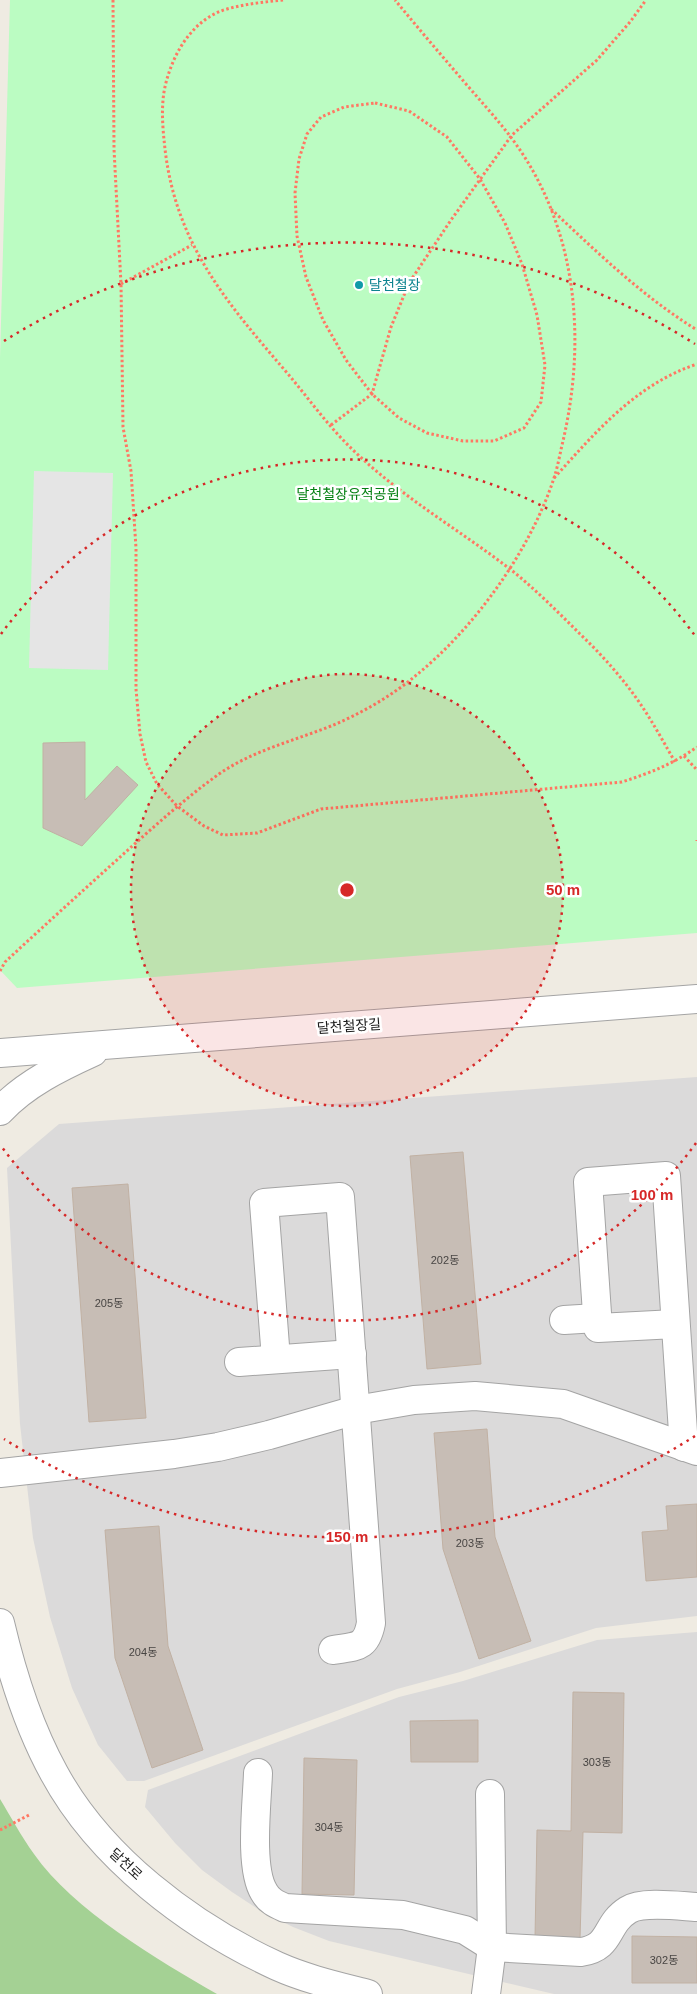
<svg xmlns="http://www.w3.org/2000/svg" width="697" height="1994" viewBox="0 0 697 1994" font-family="Helvetica,'Noto Sans KR',sans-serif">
	<rect width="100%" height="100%" fill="#efebe2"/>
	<g fill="#dbdada">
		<path d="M697,1077V1616L596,1628L460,1672L397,1689L144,1781H127L98,1745L72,1688L50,1617L33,1538L20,1424L7,1168L59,1124Z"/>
		<path d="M697,1632V1994H554L329,1941L293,1927L261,1911L232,1892L202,1870L175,1843L145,1807L148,1790L399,1697L463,1681L597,1640Z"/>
	</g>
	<path fill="#a4d194" d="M0,1799C11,1817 21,1836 34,1854C73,1910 158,1960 217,1994H0Z"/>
	<path fill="#bbfcc2" d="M10,0H697V933L17,988L0,970V358Z"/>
	<path fill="#e5e5e5" d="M34,471L113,473L108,670L29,668Z"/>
	<g fill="#c7bdb5" stroke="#c1b1a3">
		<path d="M85,742V800L117,766L138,785L82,846L43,828V743Z"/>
		<path d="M463,1152L481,1364L427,1369L410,1156Z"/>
		<path d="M128,1184L146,1418L89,1422L72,1188Z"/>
		<path d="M487,1429L495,1537L531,1641L479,1659L443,1549L434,1433Z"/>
		<path d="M697,1504V1577L646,1581L642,1532L668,1530L666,1506Z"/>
		<path d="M159,1526L168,1646L203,1750L152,1768L115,1658L105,1530Z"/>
		<path d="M573,1692L624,1693L622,1833L583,1832L580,1939L535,1938L537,1830L571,1831Z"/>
		<path d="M478,1720V1762H411L410,1721Z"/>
		<path d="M304,1758L357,1760L354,1895L302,1894Z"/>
		<path d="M632,1936L697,1937V1983H632Z"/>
	</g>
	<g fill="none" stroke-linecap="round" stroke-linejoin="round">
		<defs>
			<g id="minor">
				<path d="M0,1053L697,999"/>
				<path d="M0,1111C25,1084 60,1067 93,1052"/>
				<path d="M564,1320L597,1318"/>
				<path d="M675,1324L598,1328L588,1182L666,1176L684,1447"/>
				<path d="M276,1359L264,1203L340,1197L371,1623C366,1649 356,1646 333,1650"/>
				<path d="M239,1362L352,1354"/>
				<path d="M0,1473L174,1454L218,1447L269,1435L356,1410L414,1400L475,1396L563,1404L697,1451"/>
				<path d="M0,1623C12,1674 28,1726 54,1773C100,1858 190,1926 277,1966C306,1979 337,1986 368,1994"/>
				<path d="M258,1773C257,1803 249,1868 264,1892C269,1901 276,1904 285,1908L403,1915L465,1930L492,1947L581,1952C613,1947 604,1925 628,1910C642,1901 679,1906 697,1907"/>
				<path d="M486,1994L492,1947L490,1794"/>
			</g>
		</defs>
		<use href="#minor" stroke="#a4a4a4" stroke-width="30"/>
		<g stroke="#ff7863" stroke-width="3" stroke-dasharray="2.5 2.5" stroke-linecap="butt">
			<path d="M113,0L114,149L121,284L123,427L131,471L136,548V689L140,734L146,762L157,784L177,806L204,826L223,835L257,833L321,809L622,782C652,772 671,765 697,747"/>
			<path d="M283,0C264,2 245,4 227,9C191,19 170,58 164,92C161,111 163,131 165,149C176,245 228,304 288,374C309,399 329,427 352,449C400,496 458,529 510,569C534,588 557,611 579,633C600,653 620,675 637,699C651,719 663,741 675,762"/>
			<path d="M375,103L409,111L447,137L480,179L505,223L522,264L537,315L545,365L541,402L524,428L494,441H463L427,433L399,418L372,394L346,360L323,320L306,277L297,236L295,193L299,159L307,134L321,117L344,107Z"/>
			<path d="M551,209C598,253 642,296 697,330"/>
			<path d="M121,284L192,245"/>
			<path d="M331,425L372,394L391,327L409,283L451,220L512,135L597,60L630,22L646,0"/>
			<path d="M554,478C597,431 635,385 697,364"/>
			<path d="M684,756L697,770"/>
			<path d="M697,840V841"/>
			<path d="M0,971L5,962C46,924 88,886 129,849C158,823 187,797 219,774C252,751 293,741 331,726C360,714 390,697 414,677C474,629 530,551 554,478C558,466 560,453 563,441C584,350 579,253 533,171C514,137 491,113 466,84C442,56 418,28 395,0"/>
			<path d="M0,1830L31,1814"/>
		</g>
		<use href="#minor" stroke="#fff" stroke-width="28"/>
	</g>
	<circle cx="347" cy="890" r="216" fill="#d62828" fill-opacity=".12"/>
	<g fill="none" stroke="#d62828" stroke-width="2.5" stroke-dasharray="2.5 5">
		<circle cx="347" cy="890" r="216"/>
		<path d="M696 1143A431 431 0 0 1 1 1146M1 634A431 431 0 0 1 696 637"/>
		<path d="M695 1436A647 647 0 0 1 4 1439M4 341A647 647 0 0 1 695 344"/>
	</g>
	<circle fill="#0f9aa8" stroke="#fff" stroke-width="2" cx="359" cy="285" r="5"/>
	<g text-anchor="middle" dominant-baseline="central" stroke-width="5" stroke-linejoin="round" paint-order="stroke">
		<g font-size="11" fill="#484543">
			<text x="445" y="1260">202동</text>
			<text x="109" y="1303">205동</text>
			<text x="470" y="1543">203동</text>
			<text x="143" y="1652">204동</text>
			<text x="597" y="1762">303동</text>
			<text x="329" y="1827">304동</text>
			<text x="664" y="1960">302동</text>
		</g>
		<g font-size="14" fill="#0d838f" stroke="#fff" text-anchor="start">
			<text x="369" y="285">달천철장</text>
		</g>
		<g font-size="14" fill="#058113" stroke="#fff">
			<text x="348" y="494">달천철장유적공원</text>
		</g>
		<g font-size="14" fill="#1d1d1d" stroke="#fff">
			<text transform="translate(349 1026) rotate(-4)">달천철장길</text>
			<text transform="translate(126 1864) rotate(43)">달천로</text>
		</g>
	</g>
	<circle cx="347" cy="890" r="8" fill="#d62828" stroke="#fff" stroke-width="2.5"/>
	<g font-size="15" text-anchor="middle" font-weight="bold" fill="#d62828" stroke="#fff" stroke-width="5" stroke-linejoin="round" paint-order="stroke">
		<text x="563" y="895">50 m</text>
		<text x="652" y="1200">100 m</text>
		<text x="347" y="1542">150 m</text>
	</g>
</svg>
